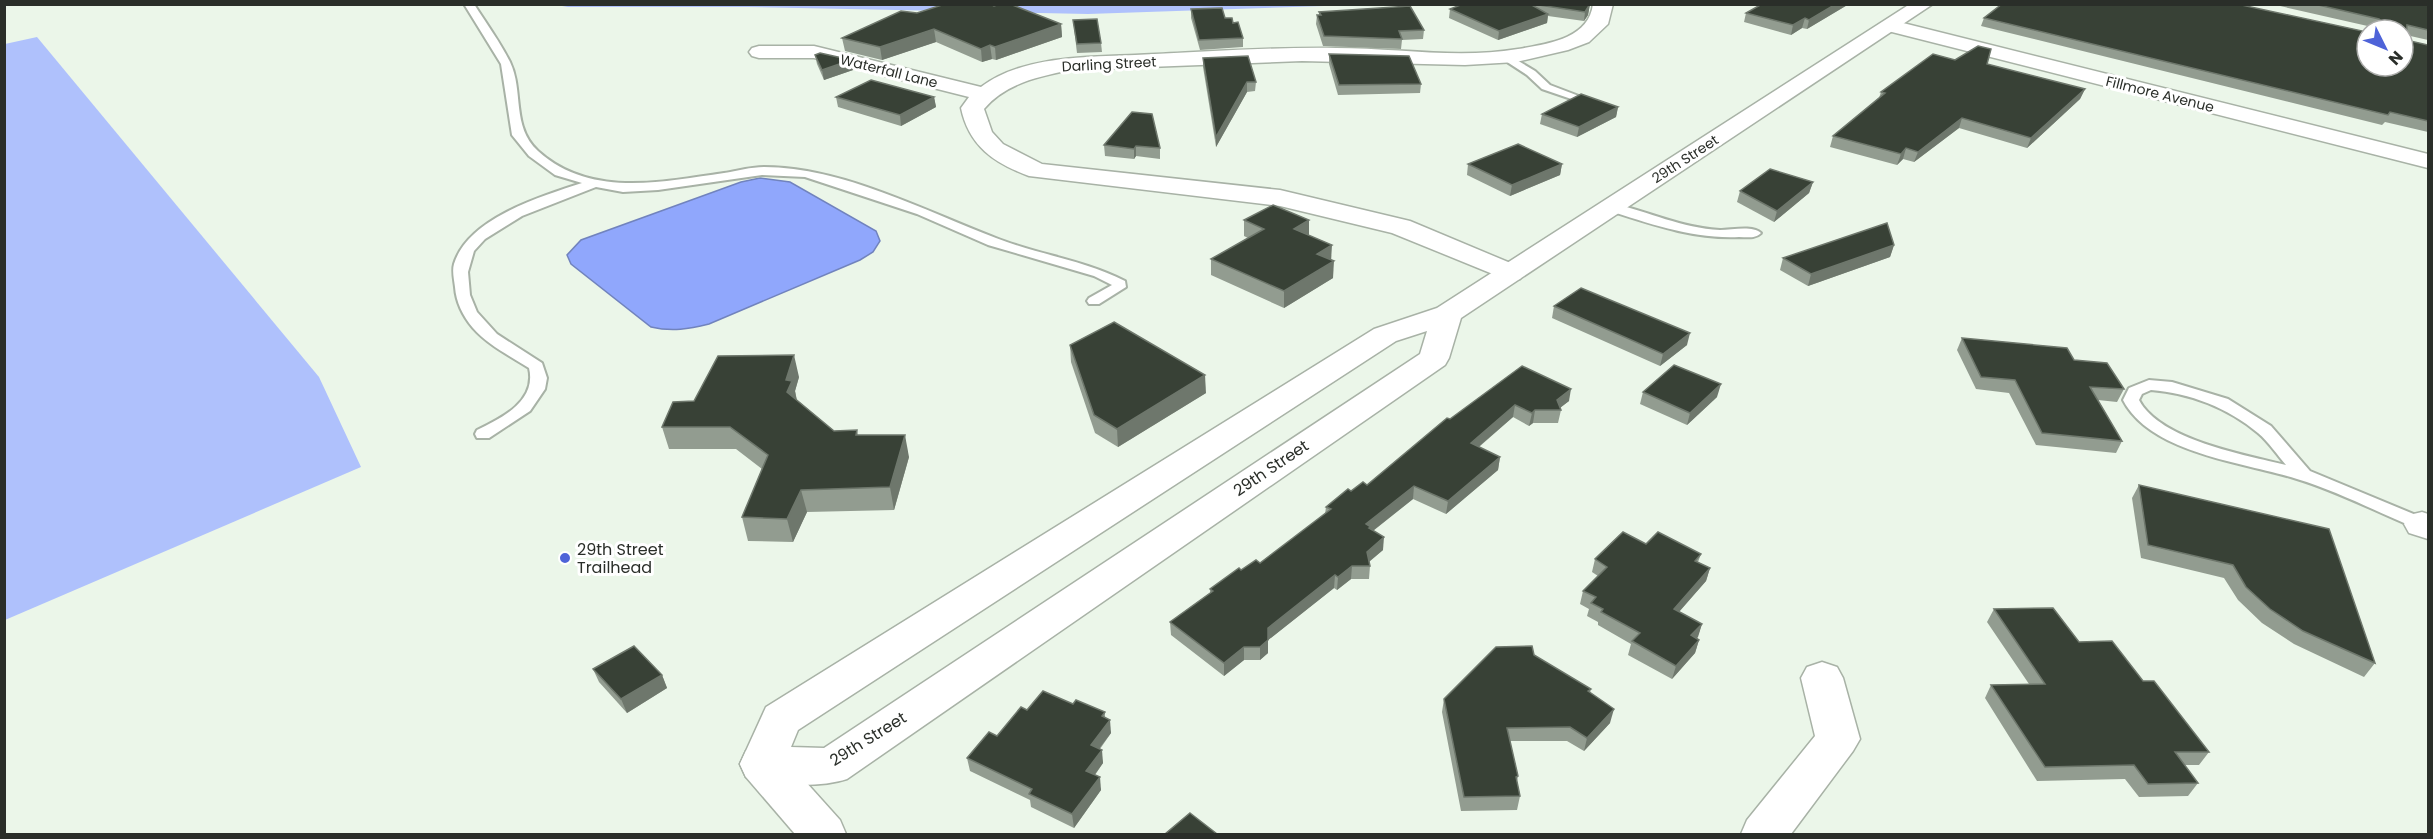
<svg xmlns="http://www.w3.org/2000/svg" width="2433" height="839" viewBox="0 0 2433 839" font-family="Poppins,sans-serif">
	<rect width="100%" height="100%" fill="#ebf6e9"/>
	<g fill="#afc1fc">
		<path d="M556,5H1355L1088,14L748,7H568Z"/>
		<path d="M37,37L319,377L361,467L5,620V44Z"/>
	</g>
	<path fill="#90a7fc" stroke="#7183bd" stroke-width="1.5" d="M760,178L790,182L876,231L880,241L873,252L860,260L709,324C689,329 672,332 651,327L571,264L567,255L581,240L741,182Z"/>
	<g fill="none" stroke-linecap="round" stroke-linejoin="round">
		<defs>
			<g id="lane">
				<path d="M464,4H474C486,23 500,42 510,62C524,91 511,126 538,151C590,198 661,182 724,173C737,171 751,167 764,167C842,167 925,211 996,238C1039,255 1084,260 1125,281L1126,287L1099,304H1089L1087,301L1089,298L1112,285L1094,276L988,245L917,214L805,177L762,175L658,190L623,192L596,187L522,216L485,239L474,251L468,272L470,295L477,312L497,334L542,363L547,378L545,389L530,411L489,438H477L475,434L477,430C502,418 537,401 529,368C510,356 488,345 473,328C463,316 456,302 455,287C454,279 452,271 454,264C468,218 542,196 582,183L555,175L529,156L512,135L501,64Z"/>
				<path d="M1505,53L1535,71L1550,85L1592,101L1586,104L1542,89L1527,75L1501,58V54Z"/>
				<path d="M1612,203C1649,212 1682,228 1720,230C1732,230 1752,225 1761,233C1755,239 1747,237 1739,237C1692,239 1651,224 1607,210L1606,207Z"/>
				<path d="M2149,380L2172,382L2228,399L2271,426L2310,471L2428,520V528L2422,530L2416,528C2377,512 2337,491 2297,479C2244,462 2151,454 2123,400L2129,388ZM2151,390C2190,393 2228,408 2258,433C2269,442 2277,455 2286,465C2245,455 2160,440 2139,400L2142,394Z"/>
			</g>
			<g id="street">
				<path d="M1593,4H1613L1608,24L1589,42L1568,50L1516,62L1465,65L1302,61L1070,70C1038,77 1006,83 984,109L992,132L1003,144L1042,164L1280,190L1410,221L1520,267L1524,273L1520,279L1510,281L1392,233L1280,206L1029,176C994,163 969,146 961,108L969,97L814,58H759L752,56L749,52L752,48L759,46H814L981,87C1021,56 1086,57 1135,55C1202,52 1269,47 1336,48C1396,48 1458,59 1518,49C1547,44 1589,39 1593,4Z"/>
				<path d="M1891,20L2428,154V168L1884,30L1881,26L1884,22Z"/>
				<path d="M2422,512L2428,514V539L2409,533L2404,524L2409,515Z"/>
				<path d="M1822,662L1837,667L1843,678L1860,739L1853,751L1791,834H1741L1747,820L1815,736L1801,678L1807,667Z"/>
				<path d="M762,746L778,751L840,820L846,834H795L746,777L740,764L746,751Z"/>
			</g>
			<path id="secondary" d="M1910,4H1933L1461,318L1449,358L1445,365L847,779C820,788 773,786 746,777L740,764L766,707L1374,329L1437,308ZM1427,331L1420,354L824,748L791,747L798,730L1396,341Z"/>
		</defs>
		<use href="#lane" stroke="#a8b2a6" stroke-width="4"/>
		<use href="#street" stroke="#a8b2a6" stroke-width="3"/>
		<use href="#secondary" stroke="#a8b2a6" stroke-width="3"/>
		<use href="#lane" fill="#fff" fill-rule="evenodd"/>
		<use href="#street" fill="#fff" fill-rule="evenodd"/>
		<use href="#secondary" fill="#fff" fill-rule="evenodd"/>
	</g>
	<g fill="#929c90">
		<path d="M1463,4H1590L1588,15L1584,21L1548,16L1547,23L1498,40L1449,18L1450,9Z"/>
		<path d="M1849,4L1807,29L1802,28L1791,35L1744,22L1746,13Z"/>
		<path d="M2271,4H2428V40L2406,35V40L2428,45V132L2385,122L2382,125L1981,26L1984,18L2367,66L2403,30H2370L2372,27Z"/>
		<path d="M974,5L994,6L1061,24L1062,37L996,60L992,59L982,62L936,42L882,60L845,51L842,38L917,13Z"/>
		<path d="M1191,9L1225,18L1233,23L1243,38V47L1200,50L1191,18Z"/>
		<path d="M1319,12L1424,30L1423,39L1402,40L1401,49L1323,46L1316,24L1317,15H1319Z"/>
		<path d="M1073,20L1101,43L1102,52L1077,53Z"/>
		<path d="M1329,54L1421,84L1420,93L1338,95L1329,64Z"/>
		<path d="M815,55L851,60L853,70L824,80L817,64Z"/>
		<path d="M1203,58L1256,82L1255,91L1247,92L1216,147L1203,67Z"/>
		<path d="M1955,60L1987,64L2085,89L2080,99L2027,148L1959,128L1914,162L1903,159L1897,165L1830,147L1833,136L1879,98L1881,92Z"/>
		<path d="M836,97H934L936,107L901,126L838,107Z"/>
		<path d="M1618,107L1616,117L1577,137L1540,124L1542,114Z"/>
		<path d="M1132,112L1160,148V159L1136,156L1134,159L1105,156L1104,145Z"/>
		<path d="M1468,164H1562L1560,175L1510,196L1467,175Z"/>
		<path d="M1813,182L1809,193L1774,222L1737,202L1740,191Z"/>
		<path d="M1244,220H1309V235L1331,260L1333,278L1284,308L1211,275V259L1248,238L1244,236Z"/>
		<path d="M1894,245L1890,257L1808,286L1780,270L1783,258Z"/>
		<path d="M1554,306L1687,345L1660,366L1552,318Z"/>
		<path d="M1962,338L2074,360L2124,389L2117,402L2098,400L2122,441L2116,453L2036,445L2009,393L1976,389L1957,350Z"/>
		<path d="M1070,345L1206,393L1118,447L1095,433L1071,362Z"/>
		<path d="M1522,366L1569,401L1560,408L1561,410L1558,423H1533L1529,426L1513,417L1479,447L1500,457L1498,470L1446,514L1413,499L1373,531L1383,550L1369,562L1370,566L1369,579H1351L1337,590L1334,588L1268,640V653L1260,660H1244L1224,676L1171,635L1170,622L1210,593V589L1241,570L1260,563L1325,514L1326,507L1351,491L1367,485L1450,419Z"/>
		<path d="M799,377L795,391L797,400L834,431L857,430L858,435L909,457L894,510L807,512L793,542L748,541L742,517L762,469L736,449H669L662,427L694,401Z"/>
		<path d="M1643,392L1717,397L1687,425L1640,404Z"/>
		<path d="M2139,485L2375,663L2364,677L2294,644L2262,623L2238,600L2224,578L2141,558L2132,498Z"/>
		<path d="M1646,544L1701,554L1698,562L1710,568L1706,581L1679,612L1702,624L1697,638L1699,640L1695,653L1672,679L1628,655L1631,644L1598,625V622L1587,616L1589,609L1580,604L1583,591L1598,576L1592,572L1595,559Z"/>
		<path d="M1994,609L2079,642L2143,681L2209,752L2199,765H2184L2198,783L2188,796L2139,797L2125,779L2037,781L1985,698L1991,685L2029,684L1987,622Z"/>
		<path d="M1534,655L1591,689L1590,693L1610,723L1584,751L1567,741H1510L1518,776L1517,781L1520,796L1517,810L1461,811L1442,712L1444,699Z"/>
		<path d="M593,669L662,675L667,688L627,713L599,682Z"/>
		<path d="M1073,704L1105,712V718L1111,733L1100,749L1103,763L1095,775L1101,790L1074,828L1031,807L1030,800L970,771L967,758L997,736L1027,710Z"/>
	</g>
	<g fill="#6e776c">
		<path d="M1590,4L1588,15L1584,21L1585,12Z"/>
		<path d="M1836,4H1849L1807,29L1809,20Z"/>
		<path d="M1548,14L1547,23L1498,40L1499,31Z"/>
		<path d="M1805,18L1802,28L1791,35L1793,25Z"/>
		<path d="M1061,24L1062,37L996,60L995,47Z"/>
		<path d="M934,29L936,42L882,60L880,47Z"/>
		<path d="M990,45L992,59L982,62L981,49Z"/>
		<path d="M851,60L853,70L824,80L822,70Z"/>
		<path d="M1247,82V92L1216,147V137Z"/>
		<path d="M2085,89L2080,99L2027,148L2031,138Z"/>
		<path d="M934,97L936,107L901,126L900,115Z"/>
		<path d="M1618,107L1616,117L1577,137L1579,127Z"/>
		<path d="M1962,118L1959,128L1914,162L1918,152Z"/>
		<path d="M1136,146V156L1134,159V149Z"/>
		<path d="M1906,148L1903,159L1897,165L1901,154Z"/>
		<path d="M1562,164L1560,175L1510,196L1512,185Z"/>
		<path d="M1813,182L1809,193L1774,222L1777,211Z"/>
		<path d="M1309,220V236L1294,229Z"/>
		<path d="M1332,245L1331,262L1317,254Z"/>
		<path d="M1894,245L1890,257L1808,286L1811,274Z"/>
		<path d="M1334,261L1333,278L1284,308V291Z"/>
		<path d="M1690,333L1687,345L1660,366L1663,354Z"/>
		<path d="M794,355L799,377L795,391L797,402L787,392L786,380Z"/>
		<path d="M1205,375L1206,393L1118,447L1117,429Z"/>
		<path d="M1721,384L1717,397L1687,425L1690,413Z"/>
		<path d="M1571,389L1569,401L1557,410V400Z"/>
		<path d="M1515,405L1513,417L1469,455L1471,443Z"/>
		<path d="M1535,410L1533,423L1529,426L1532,413Z"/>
		<path d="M905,435L909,457L894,510L890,487Z"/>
		<path d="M1500,457L1498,470L1446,514L1448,501Z"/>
		<path d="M1414,486L1413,499L1370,533L1366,524Z"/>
		<path d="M801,490L807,512L793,542L787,519Z"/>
		<path d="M1384,537L1383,550L1365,565L1367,552Z"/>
		<path d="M1352,566L1351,579L1337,590L1338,577Z"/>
		<path d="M1710,568L1706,581L1670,622L1674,609Z"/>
		<path d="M1335,575L1334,588L1267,641L1268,628Z"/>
		<path d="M1702,624L1698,637L1687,649L1691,635Z"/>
		<path d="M1268,640V653L1260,660V647Z"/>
		<path d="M1699,640L1695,653L1672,679L1676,666Z"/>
		<path d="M1244,647V660L1224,676V663Z"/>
		<path d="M662,675L667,688L627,713L621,699Z"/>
		<path d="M1614,709L1610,723L1584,751L1587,738Z"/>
		<path d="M1110,720L1111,733L1092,758L1091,745Z"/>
		<path d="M1102,750L1103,763L1088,784L1086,771Z"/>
		<path d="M1100,777L1101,790L1074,828L1072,814Z"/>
	</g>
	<g fill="#384136" stroke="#6e776c" stroke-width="1.5">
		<path d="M945,4H990L994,6L1000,4H1010L1061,24L995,47L990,45L981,49L934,29L880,47L842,38L901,11L917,13Z"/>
		<path d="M1463,4H1530L1548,14L1499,31L1450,9Z"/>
		<path d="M1532,4H1590L1585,12Z"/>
		<path d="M1762,4H1836L1809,20L1805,18L1793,25L1746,13Z"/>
		<path d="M2002,4H2237L2367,32V66H2403V30H2374V23L2381,21L2379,19L2314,4H2428V30L2407,25L2406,40L2428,45V121L2390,112L2388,115L1984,18Z"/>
		<path d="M1410,6L1424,30L1399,31L1402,39L1324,36L1317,15H1321L1319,12Z"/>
		<path d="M1222,8L1225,18H1232L1233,23L1238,22L1243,38L1199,40L1191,9Z"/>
		<path d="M1097,19L1101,43L1077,44L1073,20Z"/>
		<path d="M1978,46L1991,49L1987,64L2085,89L2031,138L1962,118L1918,152L1906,148L1901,154L1833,136L1885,93L1881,92L1933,54L1955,60Z"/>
		<path d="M820,53L851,60L822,70L815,55Z"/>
		<path d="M1329,54L1409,56L1421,84L1339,85Z"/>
		<path d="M1248,56L1256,82H1247L1216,137L1203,58Z"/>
		<path d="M871,80L934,97L900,115L836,97Z"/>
		<path d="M1581,94L1618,107L1579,127L1542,114Z"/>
		<path d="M1132,112L1152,114L1160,148L1136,146L1134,149L1104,145Z"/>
		<path d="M1518,144L1562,164L1512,185L1468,164Z"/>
		<path d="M1770,169L1813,182L1777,211L1740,191Z"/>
		<path d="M1273,205L1309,220L1294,229L1332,245L1317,254L1334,261L1284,291L1211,259L1264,229L1244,220Z"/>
		<path d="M1887,223L1894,245L1811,274L1783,258Z"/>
		<path d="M1581,288L1690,333L1663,354L1554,306Z"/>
		<path d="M1114,322L1205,375L1117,429L1094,415L1070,345Z"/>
		<path d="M1962,338L2067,348L2074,360L2107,363L2124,389L2090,387L2122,441L2042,433L2015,380L1981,377Z"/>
		<path d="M794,355L786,380L792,381L787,392L834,431L857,430L856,435H905L890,487L801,490L787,519L742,517L768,455L730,427H662L673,402L694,401L718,356Z"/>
		<path d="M1674,365L1721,384L1690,413L1643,392Z"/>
		<path d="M1522,366L1571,389L1557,400L1561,410H1535L1532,413L1515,405L1471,443L1500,457L1448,501L1414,486L1366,524L1371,527L1369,528L1384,537L1367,552L1370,566H1352L1338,577L1335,575L1268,628V640L1260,647H1244L1224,663L1170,622L1213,591L1210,589L1239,568L1241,570L1256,560L1260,563L1331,509L1326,507L1348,489L1351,491L1363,482L1367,485L1447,418L1450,419Z"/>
		<path d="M2139,485L2329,529L2375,663L2303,631L2270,609L2246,587L2233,565L2148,545Z"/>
		<path d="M1623,532L1646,544L1658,532L1701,554L1695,561L1710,568L1674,609L1702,624L1691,635L1699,640L1676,666L1632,641L1640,633L1601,612L1603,609L1591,603L1596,597L1583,591L1607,567L1595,559Z"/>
		<path d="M2053,608L2079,642L2112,641L2143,681H2154L2209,752H2175L2198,783L2148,784L2134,765L2045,767L1991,685L2045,684L1994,609Z"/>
		<path d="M634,646L662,675L621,699L593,669Z"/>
		<path d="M1532,646L1534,655L1591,689L1588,691L1614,709L1587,738L1570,727L1507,728L1518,776L1516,777L1520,796L1464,797L1444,699L1496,647Z"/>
		<path d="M1043,691L1073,704L1076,700L1105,712L1102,716L1110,720L1091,745L1102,750L1086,771L1100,777L1072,814L1029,794L1032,789L967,758L989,732L997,736L1021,707L1027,710Z"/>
		<path d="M1190,813L1217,834H1165Z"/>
	</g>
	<circle fill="#4e63d8" stroke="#fff" stroke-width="2" cx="565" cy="558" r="6"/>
	<g text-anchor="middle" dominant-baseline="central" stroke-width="6" stroke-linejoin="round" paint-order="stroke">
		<g font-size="14" fill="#2a2e29" stroke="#fff">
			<text transform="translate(1109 64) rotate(-3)">Darling Street</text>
			<text transform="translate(889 71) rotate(14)">Waterfall Lane</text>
			<text transform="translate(2160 94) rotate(14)">Fillmore Avenue</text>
			<text transform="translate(1685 159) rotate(-33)">29th Street</text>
		</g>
		<g font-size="16" fill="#2a2e29" stroke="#fff">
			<text transform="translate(1271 468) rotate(-34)">29th Street</text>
			<text transform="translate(868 739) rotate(-32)">29th Street</text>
		</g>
		<g font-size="16" fill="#2a2e29" stroke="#fff" text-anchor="start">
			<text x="577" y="549">29th Street<tspan x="577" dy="18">Trailhead</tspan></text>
		</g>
	</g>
	<rect width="2433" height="839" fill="none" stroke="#2a2e29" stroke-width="12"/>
	<g transform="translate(2385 48) rotate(133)"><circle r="28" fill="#ffffff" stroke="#aaaba9" stroke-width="1.5"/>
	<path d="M0-4.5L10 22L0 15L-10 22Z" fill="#4e63d8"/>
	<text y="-9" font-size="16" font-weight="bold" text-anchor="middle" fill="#2a2e29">N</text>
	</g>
</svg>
